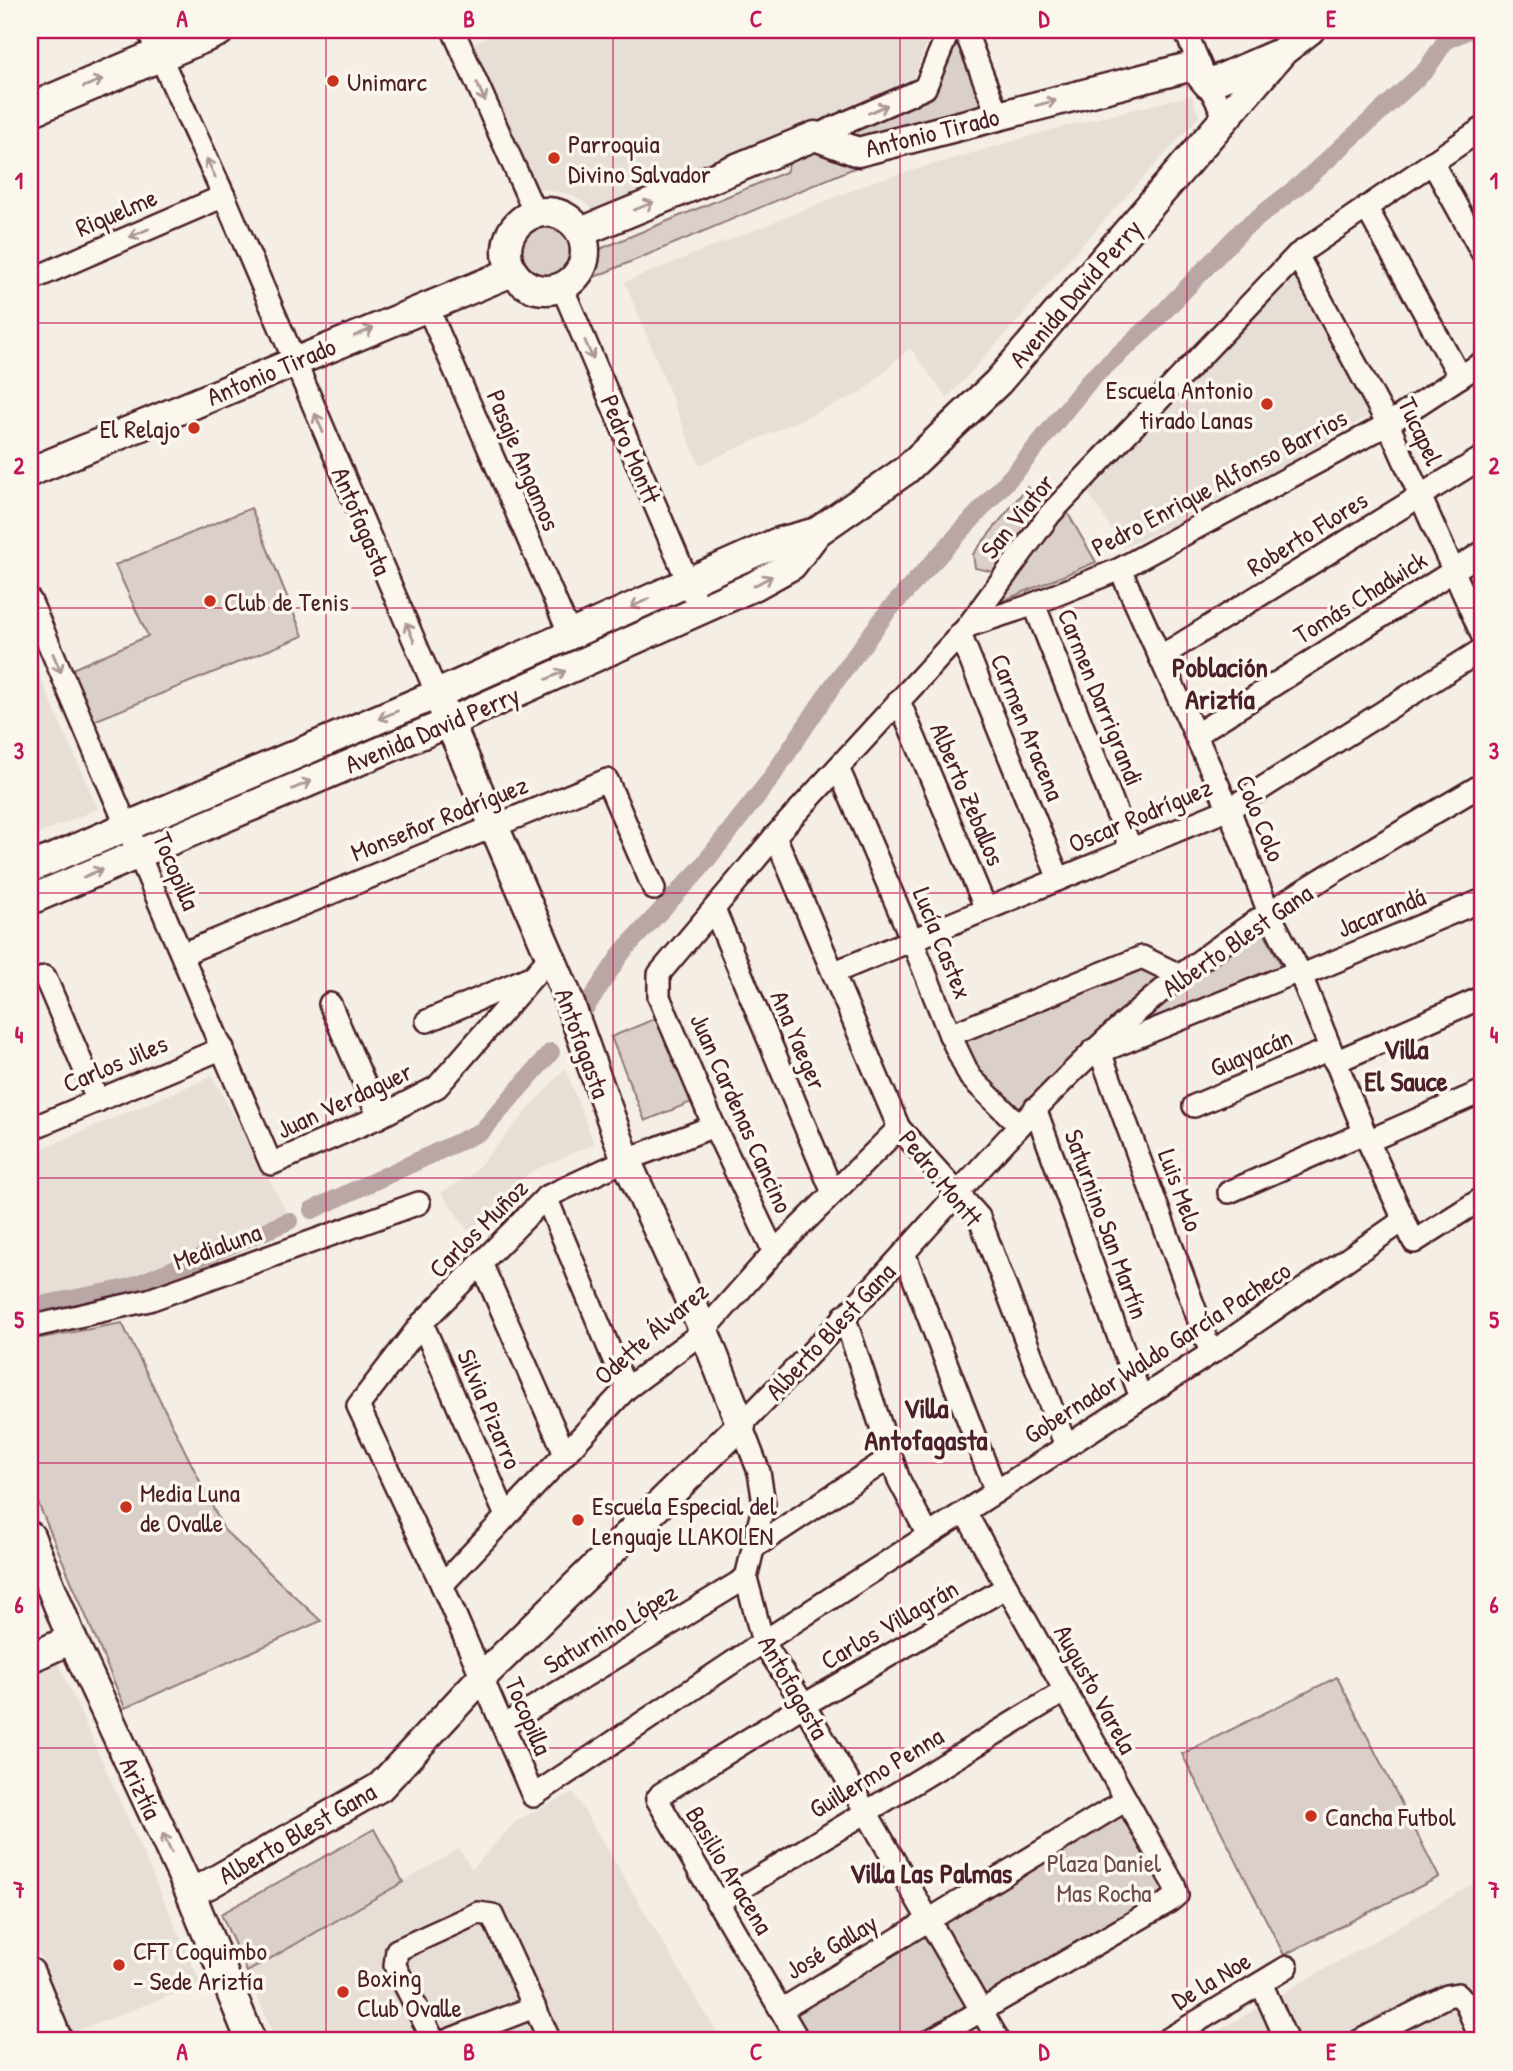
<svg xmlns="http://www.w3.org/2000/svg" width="1513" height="2071" viewBox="0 0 1513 2071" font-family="'Patrick Hand',sans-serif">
	<rect width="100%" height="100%" fill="#f4eee4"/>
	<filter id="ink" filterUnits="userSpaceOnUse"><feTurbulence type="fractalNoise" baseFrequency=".0143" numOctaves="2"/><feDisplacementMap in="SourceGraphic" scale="14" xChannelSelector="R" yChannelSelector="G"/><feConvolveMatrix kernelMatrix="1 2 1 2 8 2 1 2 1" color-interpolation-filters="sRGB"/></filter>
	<g filter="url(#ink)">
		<g fill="#e7dfd6">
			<path d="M505,30H566L568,34L579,30H932L913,80L602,215L572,195L536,188L472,44Z"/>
			<path d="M1192,95L1199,117L1070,258L1021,317L947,398L910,348L861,393L699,465L625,282L875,181L1062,127Z"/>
			<path d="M1294,275L1369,415L1284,467L1210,508L1123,548L1088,492Z"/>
			<path d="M30,654L98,809L30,837Z"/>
			<path d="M565,1068L594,1144L530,1172L469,1232L441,1193L472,1174Z"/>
			<path d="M212,1076L287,1212L119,1284L44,1304L30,1282V1154Z"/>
			<path d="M58,1662L201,1984L71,2033L30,1931V1674Z"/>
			<path d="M573,1792L722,2041H276L247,1972L459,1849L472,1869L516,1821Z"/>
			<path d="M1483,1878V2041H1201L1209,2036Z"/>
		</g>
		<g fill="#dbd0c9" stroke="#92787a" stroke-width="2">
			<path d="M955,30L986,104L863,145L833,134L929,92Z"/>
			<path d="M818,147L866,163L585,281L598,261L600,249L786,172L793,155Z"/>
			<circle cx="546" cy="251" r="30"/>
			<path d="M1027,487L1052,504L994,572L975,568L973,554Z"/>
			<path d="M251,508L303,636L94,721L70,670L148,636L115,565Z"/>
			<path d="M1067,512L1096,562L990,606Z"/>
			<path d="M678,597L688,601L468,703L464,698V692Z"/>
			<path d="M422,713L426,717L157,837L148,828Z"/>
			<path d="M1263,931L1285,972L1124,1035L1192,979Z"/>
			<path d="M1141,966L1160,980L1018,1110L979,1074L962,1041Z"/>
			<path d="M659,1017L694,1101L645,1121L611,1037Z"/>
			<path d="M122,1323L224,1530L321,1621L125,1708L30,1484V1340Z"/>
			<path d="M1337,1677L1439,1877L1284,1955L1182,1754Z"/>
			<path d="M1126,1805L1176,1894L983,2004L936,1921Z"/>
			<path d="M374,1829L403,1882L247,1972L221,1914Z"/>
			<path d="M929,1925L976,2008L920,2041H806L788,2012Z"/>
		</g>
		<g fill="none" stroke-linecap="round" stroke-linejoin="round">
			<g stroke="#baa7a5" stroke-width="18">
				<path d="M574,1025L623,951L699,870L769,781L831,688L888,611L1019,468L1090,380L1152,324L1242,230L1302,183L1426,70L1446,40L1469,30"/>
				<path d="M312,1210L482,1131L551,1052"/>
				<path d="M30,1307L128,1288L289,1221"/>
			</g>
			<defs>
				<g id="street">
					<path d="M148,30L224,196L437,694"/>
					<path d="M453,30L535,213"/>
					<path d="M965,30L998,116"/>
					<path d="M1185,30L1208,84L1225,117"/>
					<path d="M815,136L925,88L949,30"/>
					<path d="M1432,162L1483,254"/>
					<path d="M1366,207L1460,377"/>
					<path d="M1297,255L1388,424L1483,637"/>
					<path d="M30,280L224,196"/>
					<path d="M562,287L700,610"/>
					<path d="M427,306L570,635"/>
					<path d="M1120,569L1229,809L1269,913L1299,971L1368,1141L1414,1242L1483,1198"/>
					<path d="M30,600L271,1164L379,1117L437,1087L550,957"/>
					<path d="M1034,604L1131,849"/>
					<path d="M968,626L1026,607L1120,569L1388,424L1483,362"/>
					<path d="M960,634L1059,879"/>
					<path d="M1160,657L1483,457"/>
					<path d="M899,701L986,909"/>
					<path d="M1195,735L1483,552"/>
					<path d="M838,768L912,940L950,1035L970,1077L1019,1125"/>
					<path d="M775,836L899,1128L979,1217L1066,1446"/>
					<path d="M714,909L833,1193"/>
					<path d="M182,954L607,780L654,889"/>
					<path d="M835,972L1229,809L1483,649"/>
					<path d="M1300,976L1483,900"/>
					<path d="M45,977L98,1101"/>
					<path d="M330,1004L379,1117"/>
					<path d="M427,1021L528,978"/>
					<path d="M950,1035L1142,957L1181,976"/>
					<path d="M1093,1050L1100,1052L1211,1353"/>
					<path d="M1100,1052L1299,971"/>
					<path d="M1335,1062L1483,997"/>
					<path d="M1194,1106L1330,1049"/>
					<path d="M1035,1108L1141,1398"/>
					<path d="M714,1126L626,1160L546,1197L422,1323L358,1406L442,1585L533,1796L763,1642L1211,1353L1404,1220"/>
					<path d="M30,1129L223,1048"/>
					<path d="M1368,1141L1483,1091"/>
					<path d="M1229,1192L1364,1133"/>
					<path d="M546,1197L626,1389"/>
					<path d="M774,1252L714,1126L659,997V974L775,836L968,626L1050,514L1297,255L1483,128"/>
					<path d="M904,1253L996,1492"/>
					<path d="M481,1263L565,1454"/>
					<path d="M844,1316L899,1480L928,1535"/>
					<path d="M422,1323L506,1516"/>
					<path d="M30,1327L149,1300L419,1203"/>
					<path d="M756,1546L891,1457"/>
					<path d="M442,1585L626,1389L704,1331L774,1252L899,1128"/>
					<path d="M503,1726L746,1578"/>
					<path d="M717,1903L1065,1691"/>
					<path d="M1261,1983L1287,2041"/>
					<path d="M781,2010L1126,1800"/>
					<path d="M30,2040L53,2030"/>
					<path d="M434,2041L395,1966L397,1950L478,1913L492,1915L550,2041"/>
					<path d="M446,2041L534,2007"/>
					<path d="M799,2041L657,1799L661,1794L804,1705L1007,1587"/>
					<path d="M929,2041L1170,1901L1177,1895L1174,1885L965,1512"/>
					<path d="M999,2041L804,1705L763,1642L746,1578L764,1503L759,1472L741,1425C796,1368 852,1311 905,1252C992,1155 1077,1057 1180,976C1274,902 1381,845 1483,784"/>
					<path d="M1165,2041L1287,1967"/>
					<path d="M1359,2041L1447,1996L1458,1994L1466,2003L1481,2041"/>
				</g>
				<g id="secondary">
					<circle cx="546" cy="251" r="39"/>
					<path d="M581,232L815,136L858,152L1193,66L1208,84L1275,55"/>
					<path d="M30,472L512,272"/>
					<path d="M30,868L437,694L776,543L817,532"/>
					<path d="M30,900L448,723L754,586L792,565L817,532L906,470L998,382L1283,51L1310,30"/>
					<path d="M30,1536L72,1639L190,1892L251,2041"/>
					<path d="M30,1658L72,1639"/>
					<path d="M190,1892L209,1884L380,1787L482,1677L741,1425L704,1331L626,1160L566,993L437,694"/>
					<path d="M30,1973L58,2041"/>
				</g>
				<path id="primary" d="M30,110L218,30"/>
			</defs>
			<use href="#street" stroke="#4a1f2b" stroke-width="26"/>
			<use href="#secondary" stroke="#4a1f2b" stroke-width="33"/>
			<use href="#primary" stroke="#4a1f2b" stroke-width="37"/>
			<use href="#street" stroke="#fbf7ec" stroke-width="21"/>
			<use href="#secondary" stroke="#fbf7ec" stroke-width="28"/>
			<use href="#primary" stroke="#fbf7ec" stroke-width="32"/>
		</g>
		<defs><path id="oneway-shaft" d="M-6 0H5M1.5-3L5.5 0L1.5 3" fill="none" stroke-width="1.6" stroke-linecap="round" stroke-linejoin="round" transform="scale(1.75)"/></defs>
		<g stroke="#ab9695">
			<use href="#oneway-shaft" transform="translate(93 83) rotate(-23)"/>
			<use href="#oneway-shaft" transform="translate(481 92) rotate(66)"/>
			<use href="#oneway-shaft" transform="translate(1046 103) rotate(-15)"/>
			<use href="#oneway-shaft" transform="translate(878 109) rotate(-24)"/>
			<use href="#oneway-shaft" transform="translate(211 168) rotate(-115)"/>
			<use href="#oneway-shaft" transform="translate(644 206) rotate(-22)"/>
			<use href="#oneway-shaft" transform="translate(139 233) rotate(157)"/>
			<use href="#oneway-shaft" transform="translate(364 332) rotate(-23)"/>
			<use href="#oneway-shaft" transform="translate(589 350) rotate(67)"/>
			<use href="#oneway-shaft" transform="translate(319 423) rotate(-113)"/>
			<use href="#oneway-shaft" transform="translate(763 581) rotate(-29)"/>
			<use href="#oneway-shaft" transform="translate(640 603) rotate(155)"/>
			<use href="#oneway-shaft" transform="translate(410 632) rotate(-113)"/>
			<use href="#oneway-shaft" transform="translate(57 663) rotate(67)"/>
			<use href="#oneway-shaft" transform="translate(556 675) rotate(-24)"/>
			<use href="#oneway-shaft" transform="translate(388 715) rotate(157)"/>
			<use href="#oneway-shaft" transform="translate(302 785) rotate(-23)"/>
			<use href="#oneway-shaft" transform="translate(93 873) rotate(-23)"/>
			<use href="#oneway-shaft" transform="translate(167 1843) rotate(-115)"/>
		</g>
	</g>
	<path fill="none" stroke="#c2185b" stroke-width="2" stroke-opacity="0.55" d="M326,30V2041M613,30V2041M900,30V2041M1187,30V2041M30,323H1483M30,608H1483M30,893H1483M30,1178H1483M30,1463H1483M30,1748H1483"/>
	<g fill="#c8321e" stroke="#fbf7ec" stroke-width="2.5">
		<circle cx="333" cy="81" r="7"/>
		<circle cx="554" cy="158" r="7"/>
		<circle cx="1267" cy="404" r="7"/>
		<circle cx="194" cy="428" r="7"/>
		<circle cx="210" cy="601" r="7"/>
		<circle cx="126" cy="1507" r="7"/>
		<circle cx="578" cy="1520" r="7"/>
		<circle cx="1311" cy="1816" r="7"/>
		<circle cx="119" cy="1965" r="7"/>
		<circle cx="343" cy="1992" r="7"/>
	</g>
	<g text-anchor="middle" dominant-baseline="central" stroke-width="7" stroke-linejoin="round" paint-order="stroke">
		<g font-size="26" fill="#4a1f2b" stroke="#fbf7ec" text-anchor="start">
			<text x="347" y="81">Unimarc</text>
			<text x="568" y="143">Parroquia<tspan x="568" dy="30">Divino Salvador</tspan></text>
			<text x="1253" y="389" text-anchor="end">Escuela Antonio<tspan x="1253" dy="30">tirado Lanas</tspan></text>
			<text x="180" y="428" text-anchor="end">El Relajo</text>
			<text x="224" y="601">Club de Tenis</text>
			<text x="140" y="1492">Media Luna<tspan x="140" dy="30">de Ovalle</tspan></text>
			<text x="592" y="1505">Escuela Especial del<tspan x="592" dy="30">Lenguaje LLAKOLEN</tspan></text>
			<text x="1325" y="1816">Cancha Futbol</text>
			<text x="133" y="1950">CFT Coquimbo<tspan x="133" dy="30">- Sede Ariztía</tspan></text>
			<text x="357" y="1977">Boxing<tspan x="357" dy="30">Club Ovalle</tspan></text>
		</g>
		<g font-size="26" fill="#4a1f2b" stroke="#fbf7ec">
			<text transform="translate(932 132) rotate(-14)">Antonio Tirado</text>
			<text transform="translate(116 212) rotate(-23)">Riquelme</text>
			<text transform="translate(1075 293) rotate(-49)">Avenida David Perry</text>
			<text transform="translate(271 371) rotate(-23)">Antonio Tirado</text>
			<text transform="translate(1421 431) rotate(65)">Tucapel</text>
			<text transform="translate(631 449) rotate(67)">Pedro Montt</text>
			<text transform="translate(524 460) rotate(67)">Pasaje Angamos</text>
			<text transform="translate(1219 482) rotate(-28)">Pedro Enrique Alfonso Barrios</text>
			<text transform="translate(1017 516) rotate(-51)">San Viator</text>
			<text transform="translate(362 521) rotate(67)">Antofagasta</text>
			<text transform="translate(1307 533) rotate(-32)">Roberto Flores</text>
			<text transform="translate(1360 597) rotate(-32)">Tomás Chadwick</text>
			<text transform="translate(1101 697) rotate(68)">Carmen Darrigrandi</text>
			<text transform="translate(1028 727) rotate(68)">Carmen Aracena</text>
			<text transform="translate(432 729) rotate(-23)">Avenida David Perry</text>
			<text transform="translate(968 794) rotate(67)">Alberto Zeballos</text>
			<text transform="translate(1140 815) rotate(-23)">Oscar Rodríguez</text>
			<text transform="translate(439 818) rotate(-22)">Monseñor Rodríguez</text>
			<text transform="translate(1261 818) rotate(68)">Colo Colo</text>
			<text transform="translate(177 871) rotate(67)">Tocopilla</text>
			<text transform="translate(1381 912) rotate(-22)">Jacarandá</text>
			<text transform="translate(1237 940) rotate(-35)">Alberto Blest Gana</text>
			<text transform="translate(943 943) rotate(68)">Lucía Castex</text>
			<text transform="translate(799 1040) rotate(67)">Ana Yaeger</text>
			<text transform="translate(583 1043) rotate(70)">Antofagasta</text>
			<text transform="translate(1251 1052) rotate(-23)">Guayacán</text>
			<text transform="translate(115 1063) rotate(-23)">Carlos Jiles</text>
			<text transform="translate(344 1100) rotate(-25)">Juan Verdaguer</text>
			<text transform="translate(742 1113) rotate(66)">Juan Cardenas Cancino</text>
			<text transform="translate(941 1178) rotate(51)">Pedro Montt</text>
			<text transform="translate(1181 1190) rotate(70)">Luis Melo</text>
			<text transform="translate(1107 1224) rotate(70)">Saturnino San Martín</text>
			<text transform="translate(478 1228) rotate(-45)">Carlos Muñoz</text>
			<text transform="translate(217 1246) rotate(-20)">Medialuna</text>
			<text transform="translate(830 1331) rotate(-47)">Alberto Blest Gana</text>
			<text transform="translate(651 1333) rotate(-41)">Odette Álvarez</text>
			<text transform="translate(1157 1352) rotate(-33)">Gobernador Waldo García Pacheco</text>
			<text transform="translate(490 1409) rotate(67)">Silvia Pizarro</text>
			<text transform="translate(889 1624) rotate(-30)">Carlos Villagrán</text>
			<text transform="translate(610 1628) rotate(-31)">Saturnino López</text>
			<text transform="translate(794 1687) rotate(60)">Antofagasta</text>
			<text transform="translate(1096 1689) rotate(61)">Augusto Varela</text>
			<text transform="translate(529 1716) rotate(67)">Tocopilla</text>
			<text transform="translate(876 1772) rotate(-31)">Guillermo Penna</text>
			<text transform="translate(141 1788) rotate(65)">Ariztía</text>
			<text transform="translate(297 1833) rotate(-30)">Alberto Blest Gana</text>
			<text transform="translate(730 1870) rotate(59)">Basilio Aracena</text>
			<text transform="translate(831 1946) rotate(-31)">José Gallay</text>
			<text transform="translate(1211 1980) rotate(-31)">De la Noe</text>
		</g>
		<g font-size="26" fill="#6e4b52" stroke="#fbf7ec">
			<text x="1104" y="1862">Plaza Daniel<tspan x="1104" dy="30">Mas Rocha</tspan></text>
		</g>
		<g font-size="28" font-weight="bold" fill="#4a1f2b" stroke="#fbf7ec">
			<text x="1220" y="667">Población<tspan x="1220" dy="32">Ariztía</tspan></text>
			<text x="1406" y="1049">Villa<tspan x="1406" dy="32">El Sauce</tspan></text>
			<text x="926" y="1408">Villa<tspan x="926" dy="32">Antofagasta</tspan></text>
			<text x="931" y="1873">Villa Las Palmas</text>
		</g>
	</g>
	<rect width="1513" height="2071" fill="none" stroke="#fbf7ec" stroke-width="77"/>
	<rect x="38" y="38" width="1436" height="1994" fill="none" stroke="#c2185b" stroke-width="2.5"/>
	<g font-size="23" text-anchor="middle" font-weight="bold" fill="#c2185b">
		<text x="182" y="27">A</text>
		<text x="469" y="27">B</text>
		<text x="756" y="27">C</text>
		<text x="1044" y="27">D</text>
		<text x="1331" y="27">E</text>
		<text x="19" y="189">1</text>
		<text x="1494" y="189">1</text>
		<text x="19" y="474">2</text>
		<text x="1494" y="474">2</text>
		<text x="19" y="759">3</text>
		<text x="1494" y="759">3</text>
		<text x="19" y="1043">4</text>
		<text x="1494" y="1043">4</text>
		<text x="19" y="1328">5</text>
		<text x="1494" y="1328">5</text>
		<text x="19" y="1613">6</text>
		<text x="1494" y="1613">6</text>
		<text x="19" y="1898">7</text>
		<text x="1494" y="1898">7</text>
		<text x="182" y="2060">A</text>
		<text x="469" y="2060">B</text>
		<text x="756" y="2060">C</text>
		<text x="1044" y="2060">D</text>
		<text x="1331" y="2060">E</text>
	</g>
</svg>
